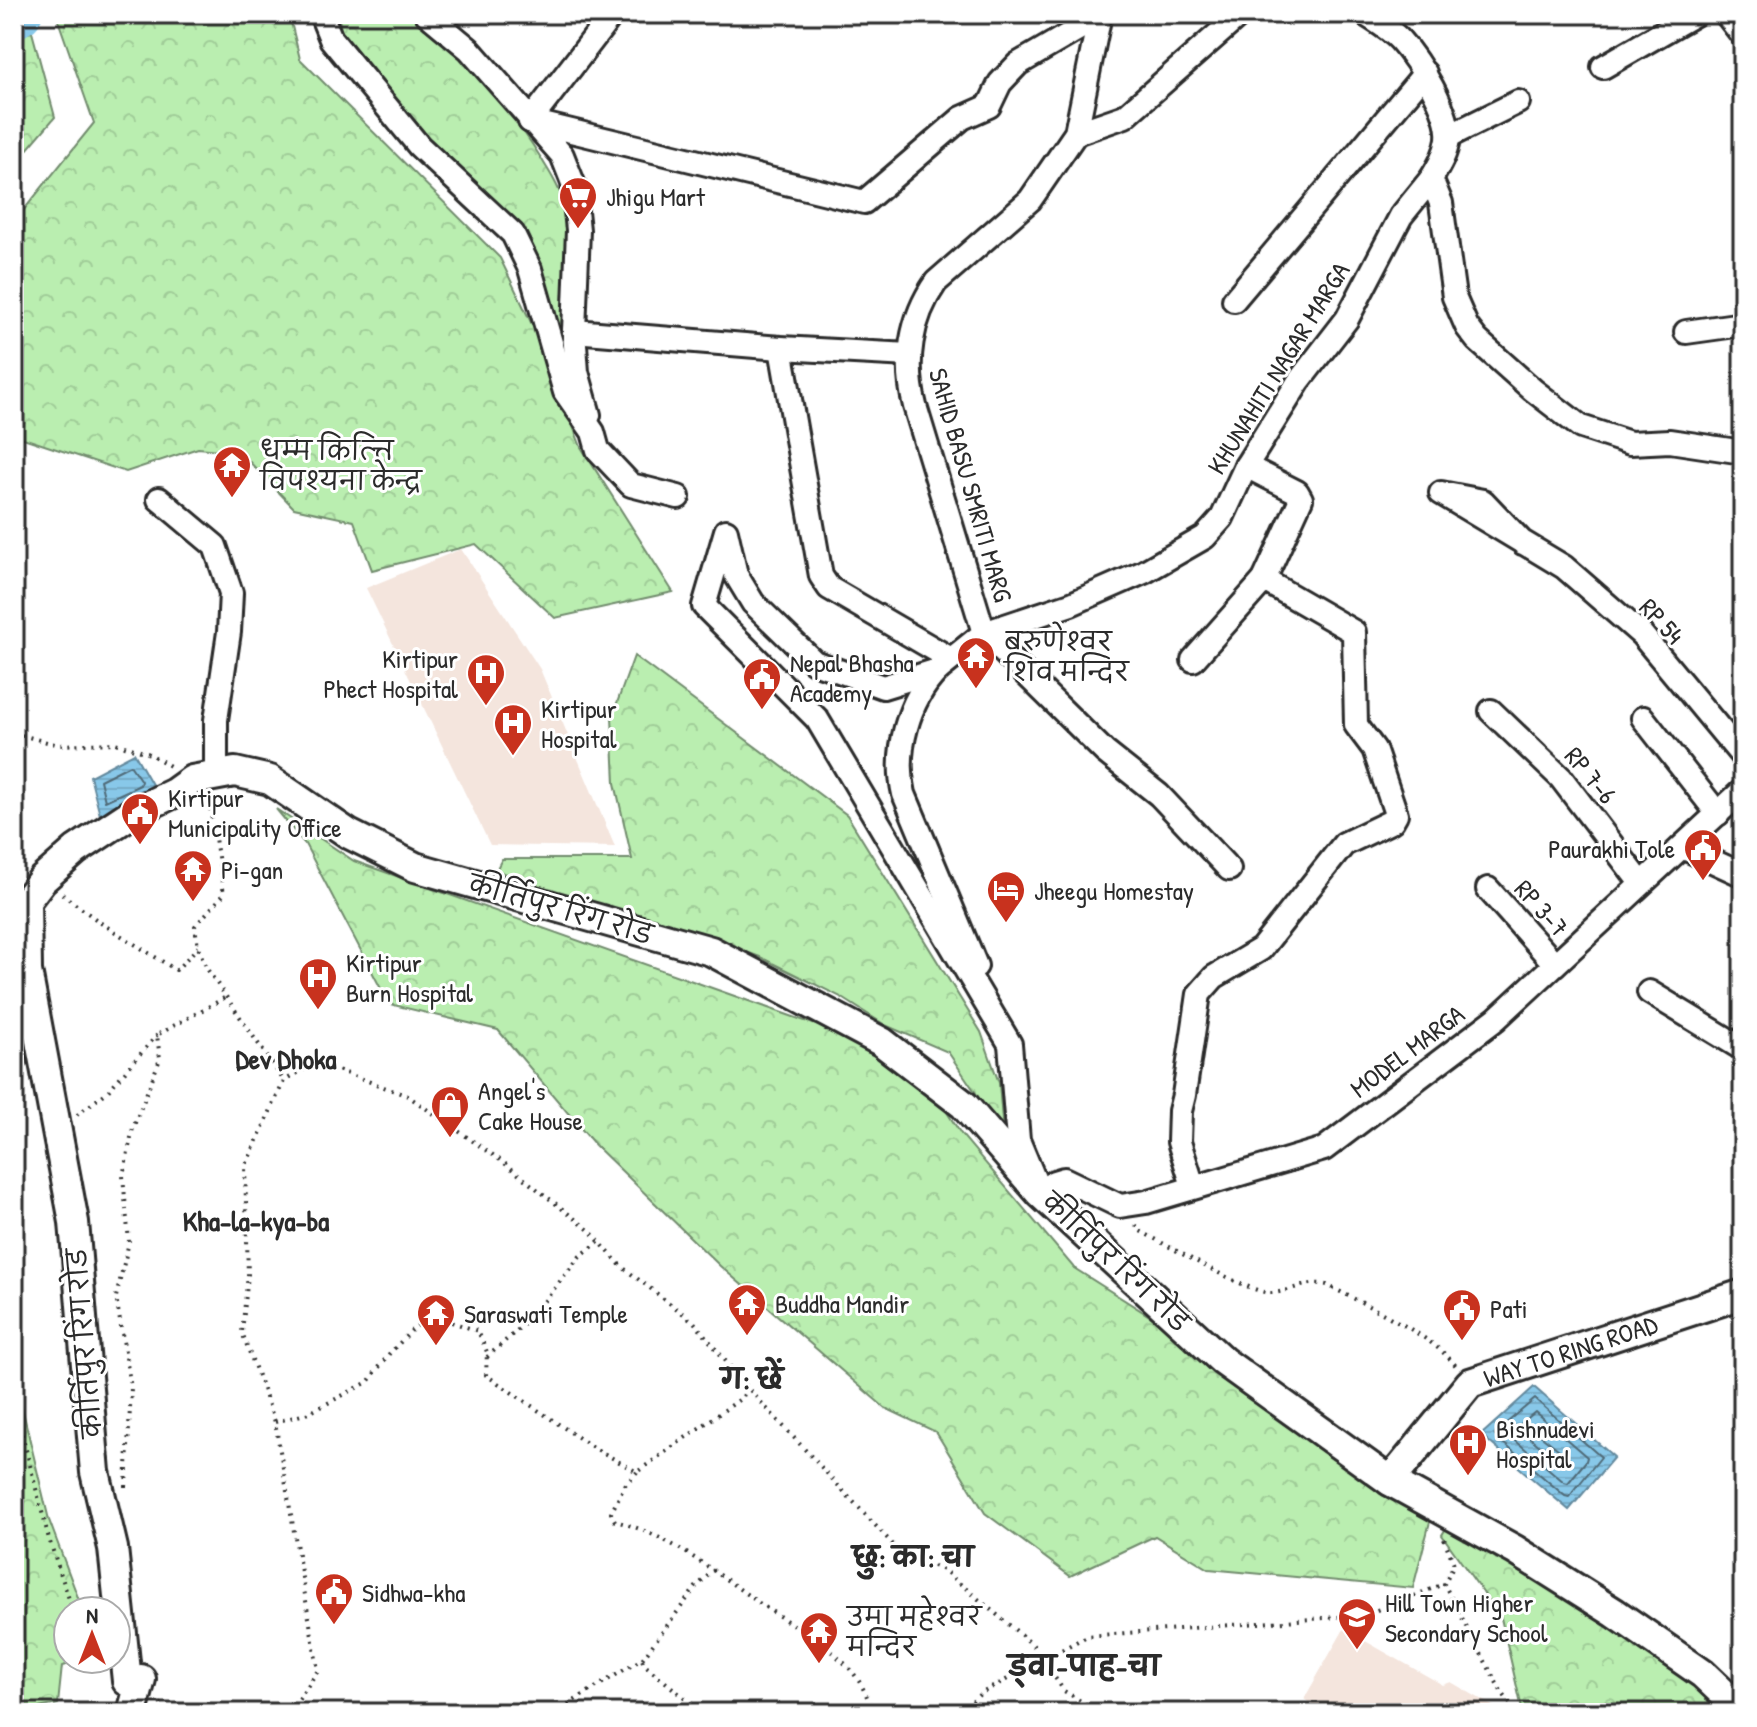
<svg xmlns="http://www.w3.org/2000/svg" width="1757" height="1727" viewBox="0 0 1757 1727" font-family="'Patrick Hand','Playpen Sans Deva',sans-serif">
	<defs>
		<pattern id="forest-crowns" width="20" height="18" patternUnits="userSpaceOnUse" patternTransform="scale(2)"><rect width="20" height="18" fill="#baeeb0"/><path d="M2 6a3 3 0 1 1 6 0M12 15a3 3 0 1 1 6 0" fill="none" stroke="#a0cc98"/></pattern>
		<pattern id="water-rules" width="6" height="5" patternUnits="userSpaceOnUse" patternTransform="scale(2)"><rect width="6" height="5" fill="#88c8e9"/><path d="M0 2.5h6" fill="none" stroke="#76acc8"/></pattern>
	</defs>
	<rect width="100%" height="100%" fill="#fff"/>
	<filter id="ink" filterUnits="userSpaceOnUse"><feTurbulence type="fractalNoise" baseFrequency=".0125" numOctaves="2"/><feDisplacementMap in="SourceGraphic" scale="16" xChannelSelector="R" yChannelSelector="G"/><feConvolveMatrix kernelMatrix="1 2 1 2 8 2 1 2 1" color-interpolation-filters="sRGB"/></filter>
	<g filter="url(#ink)">
		<g fill="#f4e5dd">
			<path d="M461,549L540,669L615,847L490,845L366,588Z"/>
			<path d="M1344,1629L1443,1685L1451,1682L1496,1708L1493,1713H1324L1304,1699Z"/>
		</g>
		<g fill="url(#forest-crowns)" stroke="#728c6e" stroke-width="2">
			<path d="M58,14H289L300,59L500,258L540,341L581,447L673,592L555,618L476,544L372,570L354,521L294,508L240,452L198,448L126,472L14,435V222L94,123L57,17Z"/>
			<path d="M338,14H420C464,60 508,104 541,158C549,172 560,187 563,202C572,244 563,299 561,342L505,227L450,167L341,30Z"/>
			<path d="M32,32L55,117L14,165V36Z"/>
			<path d="M634,656L847,815L981,1032L999,1083L1003,1133L948,1052L885,1025L841,997L760,957L678,927L527,883L496,870L502,859H632L615,783L612,717Z"/>
			<path d="M276,809L354,861L819,1026L874,1054L941,1103L961,1134L1074,1268L1436,1498L1413,1588L1209,1569L1155,1536L1070,1576L985,1513L936,1432L885,1408L720,1266L595,1145L498,1030L389,1004L305,844Z"/>
			<path d="M14,1374L49,1520L83,1611H68V1659H90L62,1666L58,1704L14,1713Z"/>
			<path d="M1455,1513L1743,1713H1523L1501,1618L1442,1535Z"/>
		</g>
		<g fill="url(#water-rules)" stroke="#63899d" stroke-width="2">
			<path d="M134,753L154,788L100,815L90,776Z"/>
			<path d="M1534,1387L1614,1457L1569,1510L1481,1435Z"/>
		</g>
		<g fill="none" stroke-linecap="round" stroke-linejoin="round">
			<g stroke="#506a77" stroke-width="2">
				<path d="M130,765L141,781L140,785L105,801L100,780Z"/>
				<path d="M1535,1399L1601,1457L1569,1497L1565,1496L1495,1436L1496,1432Z"/>
				<path d="M1535,1412L1587,1457L1586,1461L1568,1483L1564,1482L1510,1436L1511,1432Z"/>
				<path d="M1533,1429L1569,1458L1568,1465H1563L1529,1437L1528,1433Z"/>
			</g>
			<path stroke="#88c8e9" stroke-width="42" d="M14,18L21,14"/>
			<defs>
				<g id="minor">
					<path d="M321,14L331,39L419,146L513,234L530,269L565,392L593,432L598,450L631,485L678,497"/>
					<path d="M427,14L469,49L562,155L573,183L578,230L574,331L577,372L589,415"/>
					<path d="M1100,14L1076,133L1030,200L936,282C910,319 904,363 915,406L984,633L938,670L883,687L814,662L753,603L736,575L726,531L704,606L817,719L1010,1044L1018,1140L1040,1193L1054,1182L1064,1179L1120,1206L1146,1202L1324,1149L1496,1019L1743,790"/>
					<path d="M1365,14C1377,22 1391,30 1400,40C1418,60 1451,112 1448,139C1446,154 1439,166 1431,179"/>
					<path d="M1726,14L1743,36"/>
					<path d="M1603,67L1695,14"/>
					<path d="M530,121L864,202L962,118L989,106L1000,83L1018,64L1097,18"/>
					<path d="M530,121L607,21"/>
					<path d="M1076,133L1125,116L1241,14"/>
					<path d="M1449,136L1518,102"/>
					<path d="M1234,300L1425,73"/>
					<path d="M574,331L781,348L909,355"/>
					<path d="M1686,332L1743,324"/>
					<path d="M781,348L821,576L829,588L951,659"/>
					<path d="M159,499L215,546L231,593L229,632L216,720V775"/>
					<path d="M1523,543L1483,501L1441,493L1564,567L1642,635L1743,757"/>
					<path d="M1193,660L1264,580L1301,499L1297,492L1246,466"/>
					<path d="M938,670C908,700 894,752 904,794L976,966"/>
					<path d="M1491,711L1561,778L1641,883"/>
					<path d="M1643,718L1718,814"/>
					<path d="M1682,847L1743,875"/>
					<path d="M1229,869L1159,795L1105,752L984,633L1071,604L1144,572L1205,537L1222,518L1246,466L1299,381L1347,319L1401,216L1431,179L1441,203L1454,297L1467,327L1477,340L1533,390L1581,427L1630,443L1670,441L1743,452"/>
					<path d="M1488,889L1555,964"/>
					<path d="M1649,992L1743,1049"/>
					<path d="M1193,1186L1179,1142L1180,1111L1184,1095L1199,994L1214,977L1261,949L1344,844L1392,821L1396,814L1374,749L1356,725L1354,632L1264,580"/>
				</g>
				<g id="tertiary">
					<path id="s1" d="M1390,1481L1470,1383L1743,1294"/>
					<path d="M132,1713L141,1679L127,1681L113,1548L95,1472L74,1222L27,971L26,901L42,880L76,850L132,813L174,793L192,780L235,772L270,780L349,834L415,867L711,951L882,1042L964,1105L1040,1193L1223,1361L1390,1481L1515,1550L1615,1613L1703,1674L1743,1712"/>
				</g>
			</defs>
			<use href="#minor" stroke="#2b2b2b" stroke-width="28"/>
			<use href="#tertiary" stroke="#2b2b2b" stroke-width="34"/>
			<g stroke="#2b2b2b" stroke-width="4" stroke-dasharray="2 6" stroke-linecap="butt">
				<path d="M14,733L58,745L115,743L150,754L170,766"/>
				<path d="M209,801L224,894L195,926L198,947L207,969L284,1081"/>
				<path d="M62,894L101,923L176,970L198,947"/>
				<path d="M77,1115L107,1092L157,1035"/>
				<path d="M1136,1225L1140,1231C1166,1244 1248,1293 1271,1293C1291,1292 1306,1280 1327,1285C1365,1305 1430,1333 1456,1366"/>
				<path d="M487,1357L531,1318L580,1256L599,1242"/>
				<path d="M14,1403L49,1539L73,1611"/>
				<path d="M275,1422L309,1413L368,1382L389,1354L411,1331L431,1315L478,1331L487,1352L486,1375L591,1446L637,1472L743,1397L746,1387"/>
				<path d="M637,1472L625,1485L611,1513L615,1521C670,1535 716,1573 762,1605C789,1623 818,1639 842,1661C858,1675 867,1694 873,1713"/>
				<path d="M126,1487L131,1388L116,1297L129,1242L123,1176L133,1128L160,1059L157,1035L226,997"/>
				<path d="M1444,1539L1454,1564L1444,1584L1501,1691L1517,1713"/>
				<path d="M642,1660L646,1666L703,1713"/>
				<path d="M160,1703L168,1713"/>
				<path d="M290,1713L318,1670L275,1422L242,1332L248,1275L245,1167L284,1081L316,1062L408,1096L503,1162L589,1230L621,1266L694,1322L746,1386L899,1551L945,1571L1033,1645L1064,1691L1101,1713"/>
				<path d="M554,1713L642,1659L696,1587L715,1569"/>
				<path d="M961,1713L980,1694L1087,1636L1364,1615L1444,1584"/>
			</g>
			<use href="#minor" stroke="#fff" stroke-width="22"/>
			<use href="#tertiary" stroke="#fff" stroke-width="28"/>
		</g>
	</g>
	<defs>
		<symbol id="supermarket-pin" viewBox="-11 -11 22 30"><path d="M0 17L-7.5 6A9.5 9.5 0 1 1 7.5 6Z" fill="#c8321e" stroke="#fff"/><path d="M-6-5.5h2.5l.6 2H6L4.5 2H-2.5L-4.4-4H-6ZM-1.5 3.2a1.3 1.3 0 1 0 .1 0ZM3 3.2a1.3 1.3 0 1 0 .1 0Z" fill="#fff"/></symbol>
		<symbol id="temple-pin" viewBox="-11 -11 22 30"><path d="M0 17L-7.5 6A9.5 9.5 0 1 1 7.5 6Z" fill="#c8321e" stroke="#fff"/><path d="M0-6L5-2H3V0L6.5 2.5H4V6H1.5V3h-3V6H-4V2.5H-6.5L-3 0V-2H-5Z" fill="#fff"/></symbol>
		<symbol id="hospital-pin" viewBox="-11 -11 22 30"><path d="M0 17L-7.5 6A9.5 9.5 0 1 1 7.5 6Z" fill="#c8321e" stroke="#fff"/><path d="M-5-5h3v3.5h4V-5h3V5h-3V1.5h-4V5h-3Z" fill="#fff"/></symbol>
		<symbol id="civic-pin" viewBox="-11 -11 22 30"><path d="M0 17L-7.5 6A9.5 9.5 0 1 1 7.5 6Z" fill="#c8321e" stroke="#fff"/><path d="M-.6-6.5H3V-4.5H.6V-3L4-1V1h2V6H-6V1h2V-1L-.6-3ZM-1.2 2.5V6h2.4V2.5Z" fill="#fff"/></symbol>
		<symbol id="hotel-pin" viewBox="-11 -11 22 30"><path d="M0 17L-7.5 6A9.5 9.5 0 1 1 7.5 6Z" fill="#c8321e" stroke="#fff"/><path d="M-6-4.5h1.5V1H6V5H4.5V3h-9V5H-6ZM-4 0a1.8 1.8 0 1 1 3.6 0ZM.5 0V-2.5h3Q6-2.5 6 0Z" fill="#fff"/></symbol>
		<symbol id="shop-pin" viewBox="-11 -11 22 30"><path d="M0 17L-7.5 6A9.5 9.5 0 1 1 7.5 6Z" fill="#c8321e" stroke="#fff"/><path d="M-5-2.5h2.3a2.7 3.5 0 0 1 5.4 0H5L5.5 6h-11ZM-1.5-2.5h3a1.5 2.3 0 0 0-3 0Z" fill="#fff"/></symbol>
		<symbol id="school-pin" viewBox="-11 -11 22 30"><path d="M0 17L-7.5 6A9.5 9.5 0 1 1 7.5 6Z" fill="#c8321e" stroke="#fff"/><path d="M0-5L7-2L0 1L-7-2ZM-4 1L0 2.5L4 1V4Q0 6-4 4Z" fill="#fff"/></symbol>
	</defs>
	<g fill-rule="evenodd">
		<use href="#supermarket-pin" x="556" y="174" width="44" height="60"/>
		<use href="#temple-pin" x="210" y="443" width="44" height="60"/>
		<use href="#temple-pin" x="954" y="634" width="44" height="60"/>
		<use href="#hospital-pin" x="464" y="651" width="44" height="60"/>
		<use href="#civic-pin" x="740" y="655" width="44" height="60"/>
		<use href="#hospital-pin" x="491" y="701" width="44" height="60"/>
		<use href="#civic-pin" x="118" y="790" width="44" height="60"/>
		<use href="#civic-pin" x="1681" y="826" width="44" height="60"/>
		<use href="#temple-pin" x="171" y="847" width="44" height="60"/>
		<use href="#hotel-pin" x="984" y="868" width="44" height="60"/>
		<use href="#hospital-pin" x="296" y="955" width="44" height="60"/>
		<use href="#shop-pin" x="428" y="1083" width="44" height="60"/>
		<use href="#temple-pin" x="725" y="1281" width="44" height="60"/>
		<use href="#civic-pin" x="1440" y="1286" width="44" height="60"/>
		<use href="#temple-pin" x="414" y="1291" width="44" height="60"/>
		<use href="#hospital-pin" x="1446" y="1421" width="44" height="60"/>
		<use href="#civic-pin" x="312" y="1570" width="44" height="60"/>
		<use href="#school-pin" x="1335" y="1595" width="44" height="60"/>
		<use href="#temple-pin" x="797" y="1609" width="44" height="60"/>
	</g>
	<g text-anchor="middle" dominant-baseline="central" stroke-width="6" stroke-linejoin="round" paint-order="stroke">
		<g font-size="26" fill="#2b2b2b" stroke="#fff" text-anchor="start">
			<text x="606" y="196">Jhigu Mart</text>
			<text x="260" y="450">धम्म कित्त्ति<tspan x="260" dy="30">विपश्यना केन्द्र</tspan></text>
			<text x="1004" y="641">बरुणेश्वर<tspan x="1004" dy="30">शिव मन्दिर</tspan></text>
			<text x="458" y="658" text-anchor="end">Kirtipur<tspan x="458" dy="30">Phect Hospital</tspan></text>
			<text x="790" y="662">Nepal Bhasha<tspan x="790" dy="30">Academy</tspan></text>
			<text x="541" y="708">Kirtipur<tspan x="541" dy="30">Hospital</tspan></text>
			<text x="168" y="797">Kirtipur<tspan x="168" dy="30">Municipality Office</tspan></text>
			<text x="1675" y="848" text-anchor="end">Paurakhi Tole</text>
			<text x="221" y="869">Pi-gan</text>
			<text x="1034" y="890">Jheegu Homestay</text>
			<text x="346" y="962">Kirtipur<tspan x="346" dy="30">Burn Hospital</tspan></text>
			<text x="478" y="1090">Angel's<tspan x="478" dy="30">Cake House</tspan></text>
			<text x="775" y="1303">Buddha Mandir</text>
			<text x="1490" y="1308">Pati</text>
			<text x="464" y="1313">Saraswati Temple</text>
			<text x="1496" y="1428">Bishnudevi<tspan x="1496" dy="30">Hospital</tspan></text>
			<text x="362" y="1592">Sidhwa-kha</text>
			<text x="1385" y="1602">Hill Town Higher<tspan x="1385" dy="30">Secondary School</tspan></text>
			<text x="847" y="1616">उमा महेश्वर<tspan x="847" dy="30">मन्दिर</tspan></text>
		</g>
		<g font-size="26" fill="#2b2b2b" stroke="#fff">
			<text transform="translate(1278 368) rotate(-58)">KHUNAHITI NAGAR MARGA</text>
			<text transform="translate(971 485) rotate(74)">SAHID BASU SMRITI MARG</text>
			<text transform="translate(1662 621) rotate(47)">RP 54</text>
			<text transform="translate(1591 775) rotate(50)">RP 7-6</text>
			<text transform="translate(1542 908) rotate(48)">RP 3-7</text>
			<text transform="translate(561 909) rotate(16)">कीर्तिपुर रिंग रोड</text>
			<text transform="translate(1407 1051) rotate(-37)">MODEL MARGA</text>
			<text transform="translate(1116 1262) rotate(43)">कीर्तिपुर रिंग रोड</text>
			<text transform="translate(84 1343) rotate(-95)">कीर्तिपुर रिंग रोड</text>
			<text stroke="none"><textPath href="#s1" startOffset="232">WAY TO RING ROAD</textPath></text>
		</g>
		<g font-size="28" font-weight="bold" fill="#2b2b2b" stroke="#fff">
			<text x="286" y="1059">Dev Dhoka</text>
			<text x="256" y="1221">Kha-la-kya-ba</text>
			<text x="752" y="1379">ग: छें</text>
			<text x="913" y="1557">छु: का: चा</text>
			<text x="1084" y="1666">ड्वा-पाह-चा</text>
		</g>
	</g>
	<rect width="1757" height="1727" fill="none" stroke="#fff" stroke-width="48"/>
	<rect x="24" y="24" width="1709" height="1679" fill="none" stroke="#2b2b2b" stroke-width="3" filter="url(#ink)"/>
	<g transform="translate(92 1635)"><circle r="38" fill="#ffffff" stroke="#aaaaaa" stroke-width="2"/>
	<path d="M0-6L14 30L0 20L-14 30Z" fill="#c8321e"/>
	<text y="-12" font-size="22" font-weight="bold" text-anchor="middle" fill="#2b2b2b">N</text>
	</g>
</svg>
